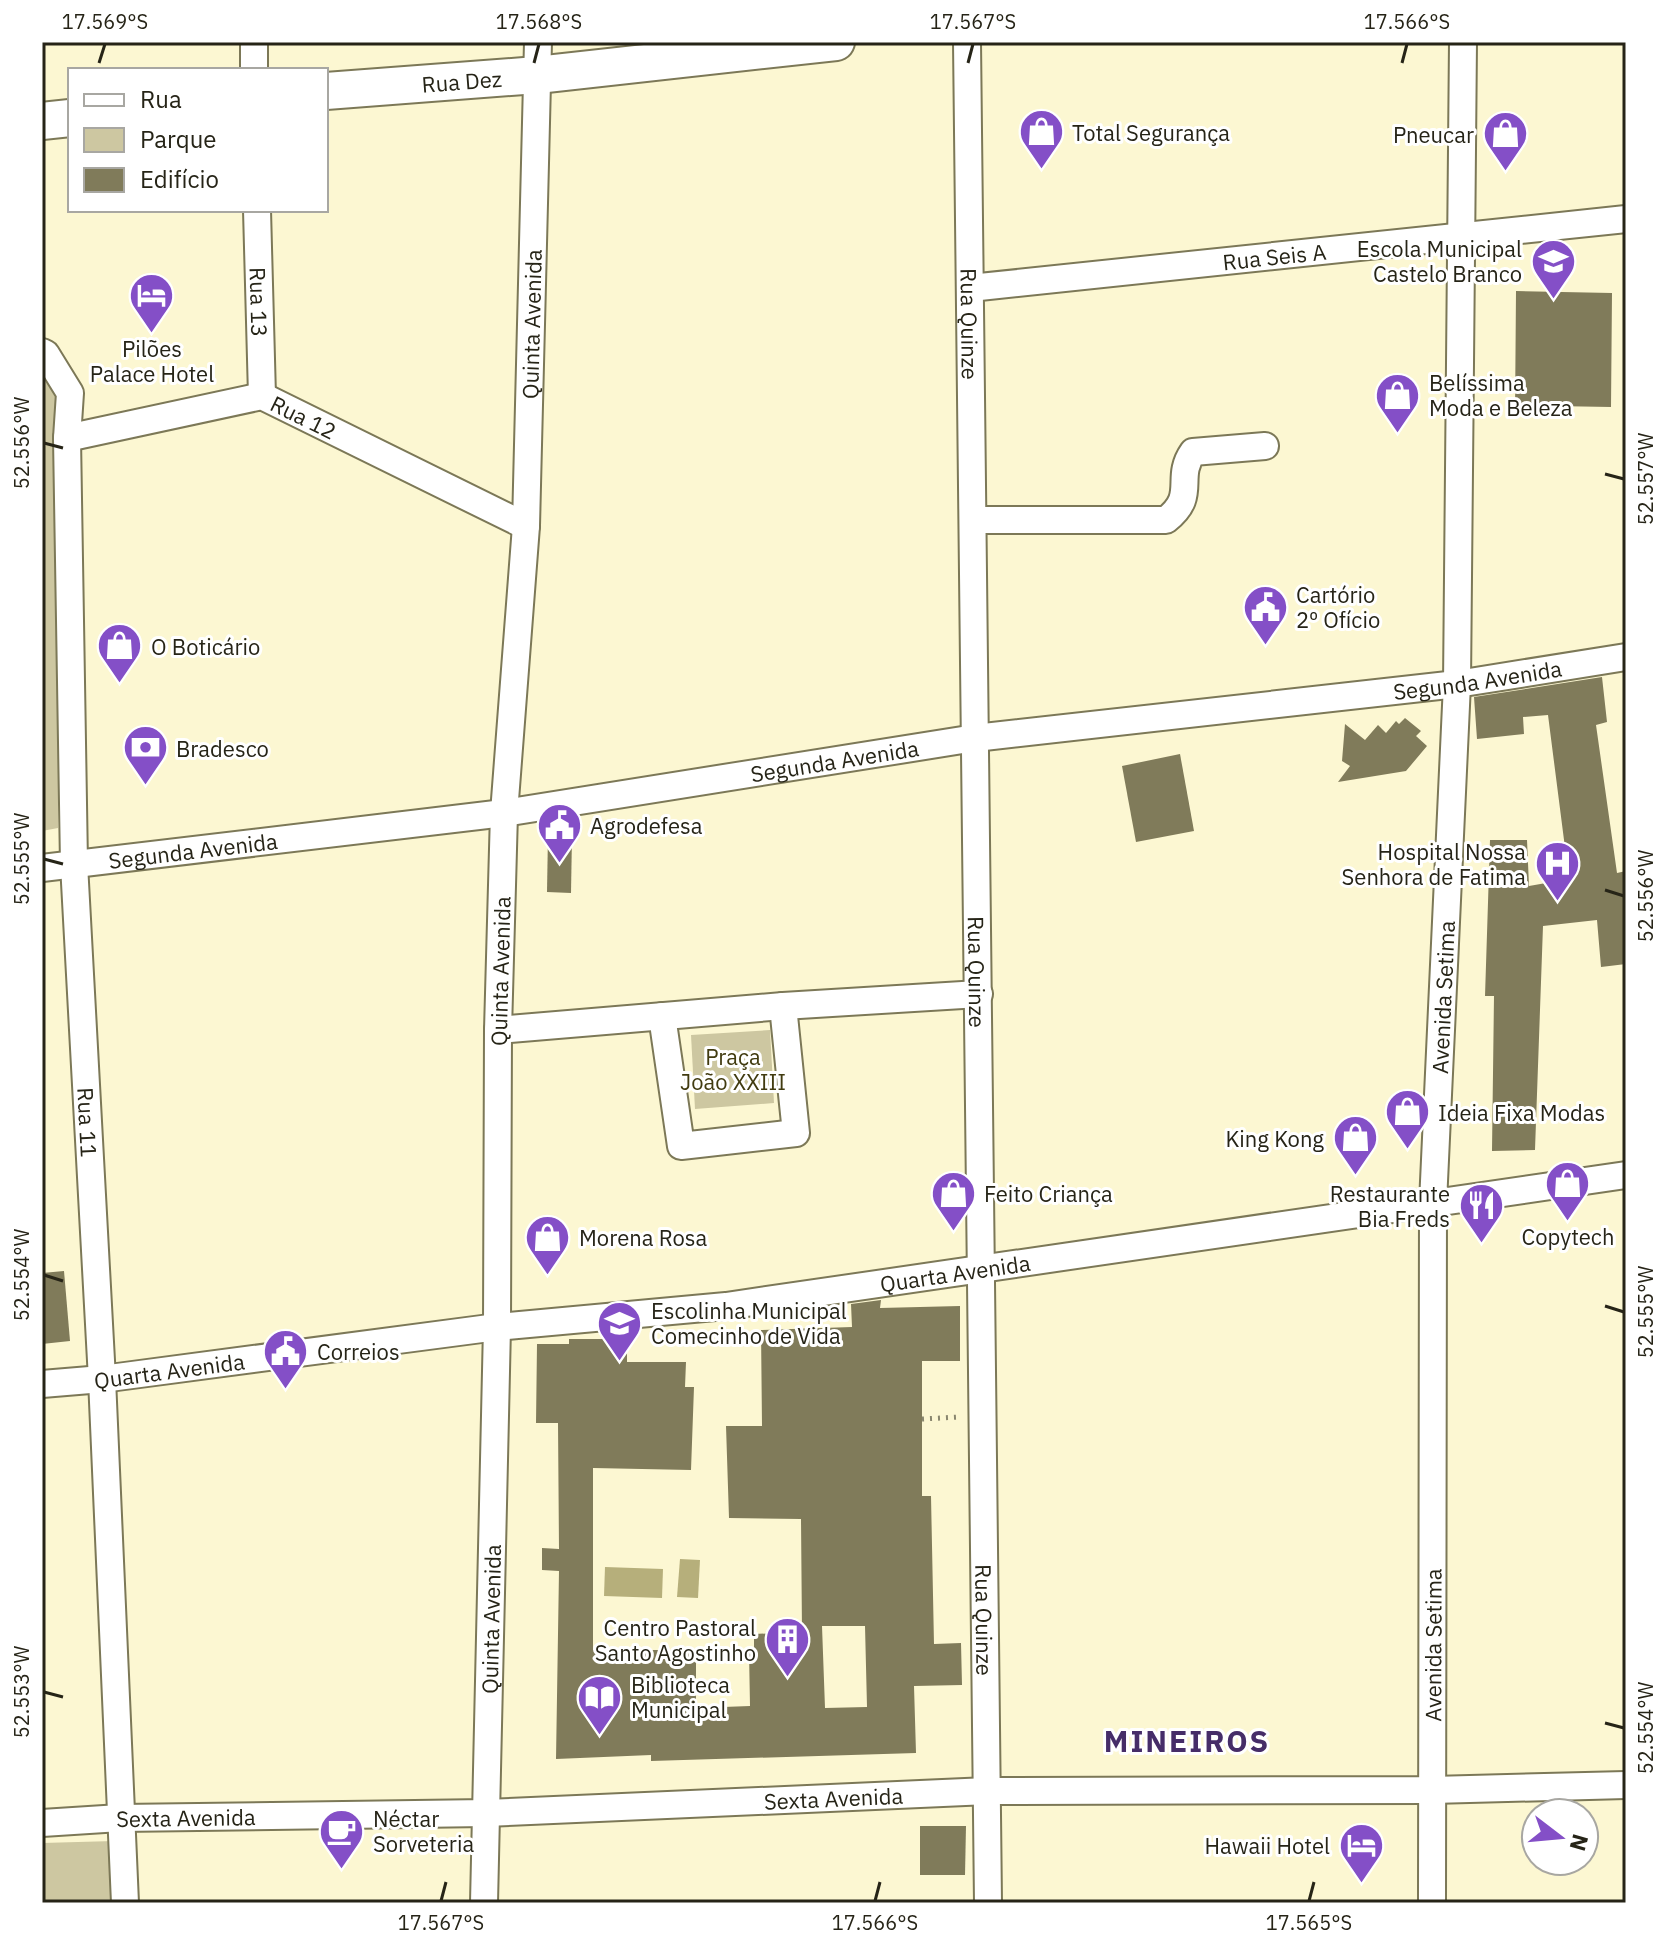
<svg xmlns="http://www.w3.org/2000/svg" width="1668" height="1945" viewBox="0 0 1668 1945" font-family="'IBM Plex Sans',sans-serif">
	<rect width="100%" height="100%" fill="#fcf7d2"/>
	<g fill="#cdc7a1">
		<path d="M42,373L60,389L58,828L42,831Z"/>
		<path d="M770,1030L774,1103L695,1109L691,1035Z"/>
		<path d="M114,1841L118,1903H42V1843Z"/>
	</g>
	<g fill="#b6af7b">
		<path d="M680,1559L700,1560L698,1598L677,1597Z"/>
		<path d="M605,1567L663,1569L662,1598L604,1596Z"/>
	</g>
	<g fill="#807b5a" fill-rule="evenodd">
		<path d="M1516,291L1612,293L1611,407L1553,406V415L1515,414Z"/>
		<path d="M1602,677L1607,722L1596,725L1617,873L1626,871V964L1601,967L1597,920L1543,926L1535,1150L1492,1151L1494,996H1485L1490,840H1527L1529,886L1569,879L1548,715L1523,717L1524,734L1477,739L1474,697Z"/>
		<path d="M1405,718L1421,731L1416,736L1427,746L1406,771L1338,782L1350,766L1342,761L1345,724L1365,740L1378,725L1386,733L1396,721L1399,724Z"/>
		<path d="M1180,754L1194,831L1136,842L1122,766Z"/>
		<path d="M548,834L572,835L571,893L547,892Z"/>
		<path d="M64,1271L70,1341L42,1344V1273Z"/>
		<path d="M881,1300L880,1308L960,1306V1361H922V1496H931L934,1644L961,1643L962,1685L914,1686L916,1753L651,1761V1755L556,1759L559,1571L542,1570V1548L559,1549L558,1423H536L537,1344H569V1339H627V1362H686L685,1387H694L691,1470L593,1468V1650H696V1708L750,1706L749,1651H754V1634L802,1632L801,1519L729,1518L726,1426H762L761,1330L852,1327L851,1304ZM822,1626H865L867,1707L825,1708Z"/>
		<path d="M920,1826H966L965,1875H920Z"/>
	</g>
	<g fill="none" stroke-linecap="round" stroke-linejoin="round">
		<defs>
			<g id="street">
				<path id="s1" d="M967,42L988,1903"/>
				<path d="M254,70V42"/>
				<path id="s2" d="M257,210L262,396"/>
				<path id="s3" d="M970,288L1626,219"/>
				<path id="s4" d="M42,352L46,354L70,393L67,438L74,864L102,1379L125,1903"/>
				<path id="s5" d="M67,438L262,396L526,526"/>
				<path d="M973,520H1166C1198,495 1174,479 1193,452L1265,446"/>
				<path id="s6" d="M42,868L504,813L975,738L1457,684L1626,657"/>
				<path d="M662,1016L681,1146L796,1133L783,1006"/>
				<path d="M498,1030L783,1006L979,994"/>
				<path id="s7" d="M42,1384L102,1379L497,1327L726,1306L1626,1175"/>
				<path id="s8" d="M42,1823L120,1818L486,1813L988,1791L1432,1790L1626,1785"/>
				<path id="s9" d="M484,1903L497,1327L498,1030L504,813L526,526L538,42"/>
				<path id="s10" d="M1432,1903L1433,1203L1457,684L1463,42"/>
			</g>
			<g id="secondary">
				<path id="s11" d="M326,91L537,75L836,42"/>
				<path d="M42,121L70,118"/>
			</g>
		</defs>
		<use href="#street" stroke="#7c7857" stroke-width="30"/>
		<use href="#secondary" stroke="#7c7857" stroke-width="40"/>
		<path stroke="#89866e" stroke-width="5" stroke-dasharray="2 6" stroke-linecap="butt" d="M922,1419L959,1417"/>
		<use href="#street" stroke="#fff" stroke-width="26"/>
		<use href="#secondary" stroke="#fff" stroke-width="36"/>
	</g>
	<path fill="none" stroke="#262417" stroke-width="3" d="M99,63L105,44M534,63L539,44M968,63L973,44M1402,63L1407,44M44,443L63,448M1605,474L1624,479M44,859L63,864M1605,890L1624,896M44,1275L63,1281M1605,1306L1624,1312M44,1692L63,1697M1605,1723L1624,1728M441,1901L446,1882M875,1901L880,1882M1309,1901L1314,1882"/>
	<defs>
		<symbol id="shop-pin" viewBox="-11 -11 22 30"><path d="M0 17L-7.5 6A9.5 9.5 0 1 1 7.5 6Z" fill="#844fc7" stroke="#fff"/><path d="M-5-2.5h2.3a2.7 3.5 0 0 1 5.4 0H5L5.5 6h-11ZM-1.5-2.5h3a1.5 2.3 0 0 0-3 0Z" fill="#fff"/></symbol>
		<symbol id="school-pin" viewBox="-11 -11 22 30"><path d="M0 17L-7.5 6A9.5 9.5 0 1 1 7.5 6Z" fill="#844fc7" stroke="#fff"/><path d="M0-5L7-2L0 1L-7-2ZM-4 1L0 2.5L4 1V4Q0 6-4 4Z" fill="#fff"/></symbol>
		<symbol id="hotel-pin" viewBox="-11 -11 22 30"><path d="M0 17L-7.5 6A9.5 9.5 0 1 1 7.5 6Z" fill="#844fc7" stroke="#fff"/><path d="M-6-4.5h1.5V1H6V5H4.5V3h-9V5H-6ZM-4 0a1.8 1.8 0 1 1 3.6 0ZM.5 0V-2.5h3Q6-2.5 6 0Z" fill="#fff"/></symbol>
		<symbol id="civic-pin" viewBox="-11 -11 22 30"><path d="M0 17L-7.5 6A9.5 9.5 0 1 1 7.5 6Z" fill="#844fc7" stroke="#fff"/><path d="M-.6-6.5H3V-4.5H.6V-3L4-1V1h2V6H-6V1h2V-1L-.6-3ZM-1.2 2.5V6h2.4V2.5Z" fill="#fff"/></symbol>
		<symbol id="bank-pin" viewBox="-11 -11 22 30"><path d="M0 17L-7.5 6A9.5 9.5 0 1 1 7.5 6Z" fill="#844fc7" stroke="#fff"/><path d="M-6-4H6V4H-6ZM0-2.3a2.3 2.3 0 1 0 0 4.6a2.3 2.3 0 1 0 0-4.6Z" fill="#fff"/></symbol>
		<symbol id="hospital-pin" viewBox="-11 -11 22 30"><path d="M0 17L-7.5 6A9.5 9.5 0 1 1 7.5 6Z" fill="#844fc7" stroke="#fff"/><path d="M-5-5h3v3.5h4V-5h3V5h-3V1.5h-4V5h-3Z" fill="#fff"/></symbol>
		<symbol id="restaurant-pin" viewBox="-11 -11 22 30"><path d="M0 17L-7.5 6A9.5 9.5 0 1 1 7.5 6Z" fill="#844fc7" stroke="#fff"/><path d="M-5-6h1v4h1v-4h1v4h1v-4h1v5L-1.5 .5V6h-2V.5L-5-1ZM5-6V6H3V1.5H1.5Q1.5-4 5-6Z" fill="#fff"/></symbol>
		<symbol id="building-pin" viewBox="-11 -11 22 30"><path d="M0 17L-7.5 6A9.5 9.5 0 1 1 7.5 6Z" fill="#844fc7" stroke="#fff"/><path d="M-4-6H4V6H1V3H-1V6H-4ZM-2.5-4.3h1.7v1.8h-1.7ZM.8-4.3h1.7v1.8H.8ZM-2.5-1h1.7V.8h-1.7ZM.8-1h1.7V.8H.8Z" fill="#fff"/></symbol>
		<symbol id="library-pin" viewBox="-11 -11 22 30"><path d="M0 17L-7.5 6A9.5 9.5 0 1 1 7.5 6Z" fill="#844fc7" stroke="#fff"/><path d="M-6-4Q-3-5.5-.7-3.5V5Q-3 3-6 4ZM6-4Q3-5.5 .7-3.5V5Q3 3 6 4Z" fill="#fff"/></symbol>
		<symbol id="cafe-pin" viewBox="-11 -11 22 30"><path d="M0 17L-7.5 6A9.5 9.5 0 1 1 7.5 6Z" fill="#844fc7" stroke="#fff"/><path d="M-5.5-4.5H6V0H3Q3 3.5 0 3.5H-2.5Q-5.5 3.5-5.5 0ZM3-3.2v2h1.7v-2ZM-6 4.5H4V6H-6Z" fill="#fff"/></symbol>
	</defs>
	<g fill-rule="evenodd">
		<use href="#shop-pin" x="1016" y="106" width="51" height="69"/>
		<use href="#shop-pin" x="1480" y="108" width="51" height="69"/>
		<use href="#school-pin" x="1528" y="236" width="51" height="69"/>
		<use href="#hotel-pin" x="126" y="270" width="51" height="69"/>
		<use href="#shop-pin" x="1372" y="370" width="51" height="69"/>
		<use href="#civic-pin" x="1240" y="582" width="51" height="69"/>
		<use href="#shop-pin" x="94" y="620" width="51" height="69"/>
		<use href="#bank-pin" x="120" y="722" width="51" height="69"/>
		<use href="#civic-pin" x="534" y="800" width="51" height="69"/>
		<use href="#hospital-pin" x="1532" y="838" width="51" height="69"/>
		<use href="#shop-pin" x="1382" y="1086" width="51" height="69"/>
		<use href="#shop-pin" x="1330" y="1112" width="51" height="69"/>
		<use href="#shop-pin" x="1542" y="1158" width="51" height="69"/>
		<use href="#shop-pin" x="928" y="1168" width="51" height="69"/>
		<use href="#restaurant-pin" x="1456" y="1180" width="51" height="69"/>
		<use href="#shop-pin" x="522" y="1212" width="51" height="69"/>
		<use href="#school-pin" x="594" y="1298" width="51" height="69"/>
		<use href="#civic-pin" x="260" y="1326" width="51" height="69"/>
		<use href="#building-pin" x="762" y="1614" width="51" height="69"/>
		<use href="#library-pin" x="574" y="1672" width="51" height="69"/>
		<use href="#cafe-pin" x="316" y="1806" width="51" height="69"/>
		<use href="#hotel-pin" x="1336" y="1820" width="51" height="69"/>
	</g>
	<g text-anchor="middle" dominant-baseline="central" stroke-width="6" stroke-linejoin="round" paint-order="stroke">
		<g font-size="22" fill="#262417" stroke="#fff">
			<text stroke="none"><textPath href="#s11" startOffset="136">Rua Dez</textPath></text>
			<text stroke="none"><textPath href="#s3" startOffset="306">Rua Seis A</textPath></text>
			<text stroke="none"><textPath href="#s2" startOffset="92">Rua 13</textPath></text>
			<text stroke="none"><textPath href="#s9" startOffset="1580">Quinta Avenida</textPath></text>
			<text stroke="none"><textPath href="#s1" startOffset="282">Rua Quinze</textPath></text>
			<text stroke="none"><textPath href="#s5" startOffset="246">Rua 12</textPath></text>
			<text stroke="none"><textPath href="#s6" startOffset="1448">Segunda Avenida</textPath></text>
			<text stroke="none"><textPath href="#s6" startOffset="800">Segunda Avenida</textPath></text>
			<text stroke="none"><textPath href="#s6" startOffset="152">Segunda Avenida</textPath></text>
			<text stroke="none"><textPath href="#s9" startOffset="932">Quinta Avenida</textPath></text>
			<text stroke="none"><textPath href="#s1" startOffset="930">Rua Quinze</textPath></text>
			<text stroke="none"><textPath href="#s10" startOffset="906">Avenida Setima</textPath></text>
			<text stroke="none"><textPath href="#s4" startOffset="780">Rua 11</textPath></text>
			<text stroke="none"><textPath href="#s7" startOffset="920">Quarta Avenida</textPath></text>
			<text stroke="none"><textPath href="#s7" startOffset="128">Quarta Avenida</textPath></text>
			<text stroke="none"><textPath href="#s9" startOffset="284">Quinta Avenida</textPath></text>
			<text stroke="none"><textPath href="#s1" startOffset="1578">Rua Quinze</textPath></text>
			<text stroke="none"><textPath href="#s10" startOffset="258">Avenida Setima</textPath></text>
			<text stroke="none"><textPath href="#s8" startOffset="792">Sexta Avenida</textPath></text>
			<text stroke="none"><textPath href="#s8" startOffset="144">Sexta Avenida</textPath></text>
		</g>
		<g font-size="22" fill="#262417" stroke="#fff" text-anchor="start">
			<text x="1072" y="132">Total Segurança</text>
			<text x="1474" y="134" text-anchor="end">Pneucar</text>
			<text x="1522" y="248" text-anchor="end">Escola Municipal<tspan x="1522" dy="25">Castelo Branco</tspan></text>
			<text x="152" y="348" text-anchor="middle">Pilões<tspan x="152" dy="25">Palace Hotel</tspan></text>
			<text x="1429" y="382">Belíssima<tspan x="1429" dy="25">Moda e Beleza</tspan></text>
			<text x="1296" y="594">Cartório<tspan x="1296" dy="25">2º Ofício</tspan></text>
			<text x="151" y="646">O Boticário</text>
			<text x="176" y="748">Bradesco</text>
			<text x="590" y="825">Agrodefesa</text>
			<text x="1526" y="851" text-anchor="end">Hospital Nossa<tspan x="1526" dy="25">Senhora de Fatima</tspan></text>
			<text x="1438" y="1112">Ideia Fixa Modas</text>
			<text x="1324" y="1138" text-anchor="end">King Kong</text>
			<text x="984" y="1193">Feito Criança</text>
			<text x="1450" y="1193" text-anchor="end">Restaurante<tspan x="1450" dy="25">Bia Freds</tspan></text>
			<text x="1568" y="1236" text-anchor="middle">Copytech</text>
			<text x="579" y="1237">Morena Rosa</text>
			<text x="651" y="1310">Escolinha Municipal<tspan x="651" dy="25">Comecinho de Vida</tspan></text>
			<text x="317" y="1351">Correios</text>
			<text x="756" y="1627" text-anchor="end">Centro Pastoral<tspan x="756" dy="25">Santo Agostinho</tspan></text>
			<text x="631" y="1684">Biblioteca<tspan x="631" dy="25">Municipal</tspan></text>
			<text x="373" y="1818">Néctar<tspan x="373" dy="25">Sorveteria</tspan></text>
			<text x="1330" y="1845" text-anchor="end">Hawaii Hotel</text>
		</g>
		<g font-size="22" fill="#413b10" stroke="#fff">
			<text x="733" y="1056">Praça<tspan x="733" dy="25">João XXIII</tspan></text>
		</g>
		<g font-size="30" font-weight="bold" letter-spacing="2" fill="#462d68" stroke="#fff">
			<text x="1187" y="1740">MINEIROS</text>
		</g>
	</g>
	<rect width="1668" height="1945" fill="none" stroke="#ffffff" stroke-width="88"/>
	<rect x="68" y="68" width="260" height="144" fill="#ffffff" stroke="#a8a7a2" stroke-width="2"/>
	<rect x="84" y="94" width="40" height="12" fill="#ffffff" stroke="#a8a7a2" stroke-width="2"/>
	<text x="140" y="108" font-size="24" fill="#262417">Rua</text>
	<rect x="84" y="128" width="40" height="24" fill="#cdc7a1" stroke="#a8a7a2" stroke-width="2"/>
	<text x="140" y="148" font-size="24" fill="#262417">Parque</text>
	<rect x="84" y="168" width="40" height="24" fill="#807b5a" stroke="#a8a7a2" stroke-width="2"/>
	<text x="140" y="188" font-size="24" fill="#262417">Edifício</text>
	<g transform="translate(1560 1837) rotate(106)"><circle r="38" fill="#ffffff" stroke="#a8a7a2" stroke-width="2"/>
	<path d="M0-6L14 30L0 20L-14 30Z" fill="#844fc7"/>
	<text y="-12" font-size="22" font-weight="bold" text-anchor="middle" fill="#262417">N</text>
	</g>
	<rect x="44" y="44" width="1580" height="1857" fill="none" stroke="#262417" stroke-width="3"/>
	<g font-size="20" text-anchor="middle" fill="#262417">
		<text x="105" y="29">17.569°S</text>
		<text x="539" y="29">17.568°S</text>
		<text x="973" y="29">17.567°S</text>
		<text x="1407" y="29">17.566°S</text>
		<text transform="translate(22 443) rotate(-90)" y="7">52.556°W</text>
		<text transform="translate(1646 479) rotate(-90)" y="7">52.557°W</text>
		<text transform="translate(22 859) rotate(-90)" y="7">52.555°W</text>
		<text transform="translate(1646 896) rotate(-90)" y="7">52.556°W</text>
		<text transform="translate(22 1275) rotate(-90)" y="7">52.554°W</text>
		<text transform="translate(1646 1312) rotate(-90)" y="7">52.555°W</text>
		<text transform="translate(22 1692) rotate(-90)" y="7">52.553°W</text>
		<text transform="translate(1646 1728) rotate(-90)" y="7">52.554°W</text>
		<text x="441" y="1930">17.567°S</text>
		<text x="875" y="1930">17.566°S</text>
		<text x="1309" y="1930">17.565°S</text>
	</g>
</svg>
